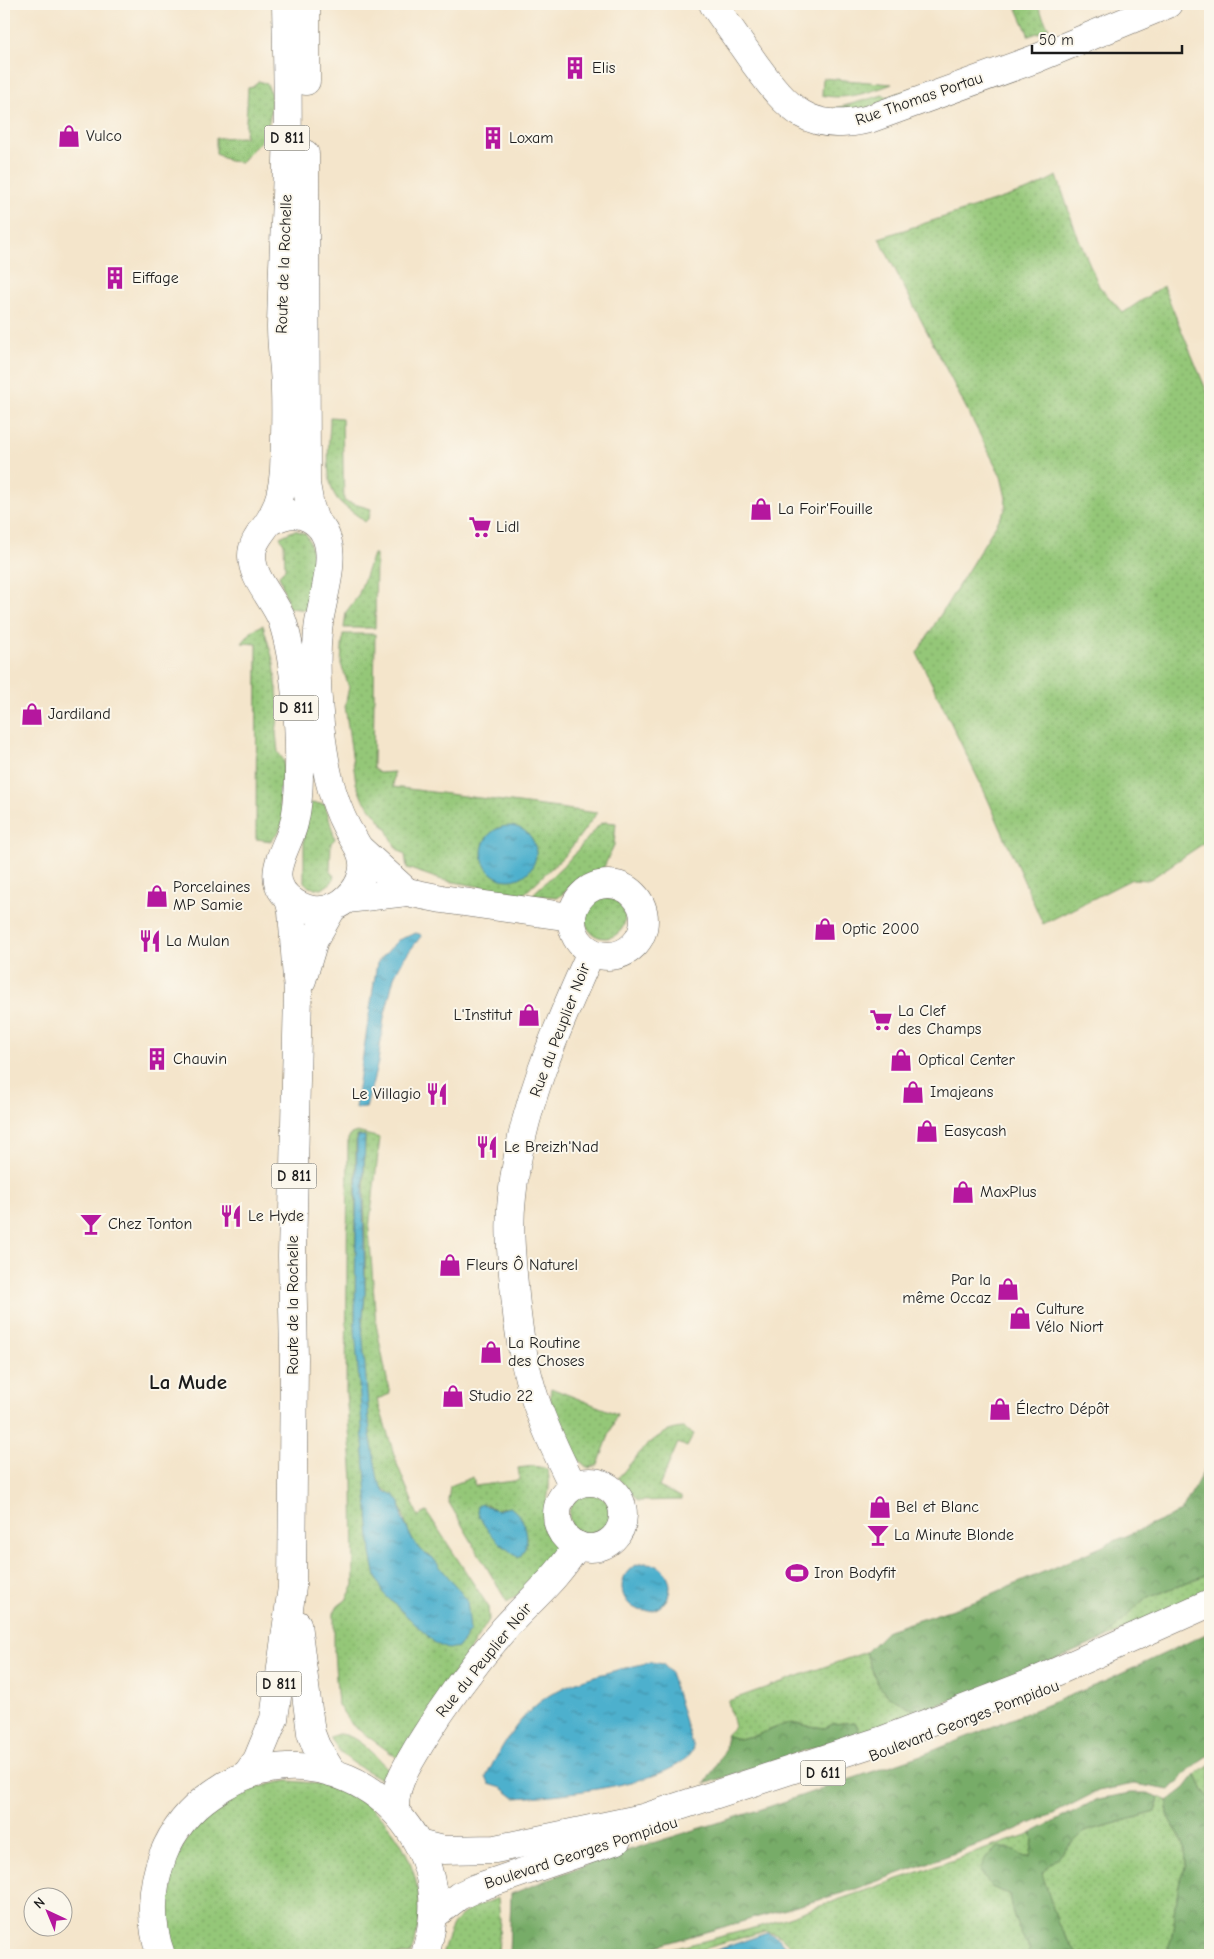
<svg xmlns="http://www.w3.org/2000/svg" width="1214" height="1959" viewBox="0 0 1214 1959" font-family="'Comic Neue',sans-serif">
	<defs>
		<pattern id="grass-dots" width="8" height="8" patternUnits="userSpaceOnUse" patternTransform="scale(1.25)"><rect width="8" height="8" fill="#94c778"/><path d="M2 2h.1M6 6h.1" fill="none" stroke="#7faa67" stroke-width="1.8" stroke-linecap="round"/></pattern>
		<pattern id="forest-crowns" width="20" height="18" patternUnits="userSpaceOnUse" patternTransform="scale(1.25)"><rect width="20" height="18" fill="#77ac68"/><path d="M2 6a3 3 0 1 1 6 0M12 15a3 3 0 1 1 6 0" fill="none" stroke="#618b55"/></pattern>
		<pattern id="water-ripples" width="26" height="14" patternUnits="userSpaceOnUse" patternTransform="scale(1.25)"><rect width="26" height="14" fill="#4eb0cd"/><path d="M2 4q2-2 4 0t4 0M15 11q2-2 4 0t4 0" fill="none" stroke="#408ea6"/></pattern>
	</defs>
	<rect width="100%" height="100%" fill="#fbf7ec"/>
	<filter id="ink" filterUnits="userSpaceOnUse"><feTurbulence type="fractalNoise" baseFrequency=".02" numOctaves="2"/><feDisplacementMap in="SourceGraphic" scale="10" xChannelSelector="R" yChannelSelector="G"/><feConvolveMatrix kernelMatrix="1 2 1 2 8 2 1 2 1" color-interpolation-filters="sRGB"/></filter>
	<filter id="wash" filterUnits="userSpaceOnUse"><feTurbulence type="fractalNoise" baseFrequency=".0096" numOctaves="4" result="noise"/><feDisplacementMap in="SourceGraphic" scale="20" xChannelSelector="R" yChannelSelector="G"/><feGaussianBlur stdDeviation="1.12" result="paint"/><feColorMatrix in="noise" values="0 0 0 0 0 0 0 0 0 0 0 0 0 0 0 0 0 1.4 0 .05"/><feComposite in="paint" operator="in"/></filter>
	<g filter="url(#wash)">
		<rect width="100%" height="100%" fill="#f4e5cb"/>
		<g fill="url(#grass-dots)" stroke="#58724a" fill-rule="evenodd">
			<path d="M1015,4H1037L1049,29L1029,36Z"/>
			<path d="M823,78L892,84C871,92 845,101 822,95Z"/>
			<path d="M258,81L266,83C276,95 270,130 260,142C253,150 248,152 242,162L229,161L216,154V138L245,137L248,88L253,87Z"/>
			<path d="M931,82L867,109H833L883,95L888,97Z"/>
			<path d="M1057,176L1076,232L1099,286L1123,313L1163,286L1210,399V839L1149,880L1132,879L1043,924L985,793L917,653L1005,510L1006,498L1001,476L879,238L1031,189Z"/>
			<path d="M330,417L342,418L344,501L371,509L369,518L365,522C357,514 348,510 340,502C322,485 330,441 330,417Z"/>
			<path d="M295,530L306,534C317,551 312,592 308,610L289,608L279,575L285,569L284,544L280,537Z"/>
			<path d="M373,554H376L375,628H344L346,612L358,596Z"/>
			<path d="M263,625L274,663L279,709L276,733L278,752L284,761L279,806L289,808L280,830L271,841L256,839L257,644L242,643L253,630Z"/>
			<path d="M343,634H375L373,768L379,773L394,772L393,787L597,813L567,853L524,894L442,880L407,868L405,855L396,848L387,829L362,798L356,783L345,706L349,687L341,664Z"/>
			<path d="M306,803L325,804L335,839L331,843L330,871L334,876L332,882L322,889L309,887L304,882V827Z"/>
			<path d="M605,822L616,823L614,845L604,867L578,880L559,897L532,895L568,861L600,824Z"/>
			<circle cx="605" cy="918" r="20"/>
			<path d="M357,1132L380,1138L369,1229L376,1324L390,1394L377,1399L397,1464L418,1516L427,1512L488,1606L489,1620L399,1759L352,1725L338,1705L334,1653V1613L338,1606L346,1600L354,1585L353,1479L346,1393L348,1139L351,1134ZM356,1136H365C363,1188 366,1240 365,1292C365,1303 363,1314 362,1326C362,1365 366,1408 372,1447C374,1457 374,1471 378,1480C382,1493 396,1493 400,1504C406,1524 410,1549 432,1557L436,1644L376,1577L355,1327Z"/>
			<path d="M551,1388L617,1414L598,1465L588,1468C570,1456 546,1410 551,1388Z"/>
			<path d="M683,1428L694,1434L687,1447L678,1443L659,1487L681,1497V1500L638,1501L618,1478C635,1459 655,1429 683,1428Z"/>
			<path d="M534,1466L544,1468L548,1471C555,1502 528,1525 561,1550L531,1586L507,1602L448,1501L450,1486L473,1477L475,1486L520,1480L518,1468ZM486,1504L496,1510L503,1507L491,1534Z"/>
			<circle cx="590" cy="1515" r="21"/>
			<path d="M1210,1573V1589L1104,1639L1143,1600Z"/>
			<path d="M866,1652C880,1695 880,1693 920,1712L860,1732L855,1722L833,1724L825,1728L788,1723L757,1735L738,1739L726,1735L734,1727L728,1701Z"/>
			<path d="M338,1734C359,1734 376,1759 391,1771L384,1781C364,1769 340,1759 330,1737Z"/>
			<path d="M1210,1764V1799L1195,1775Z"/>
			<path d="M288,1781C308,1782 328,1784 347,1793C406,1821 435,1895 410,1955H175C146,1867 198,1793 288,1781Z"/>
			<path d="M1159,1797L1168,1801C1165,1825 1178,1826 1184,1846C1185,1851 1186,1857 1186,1862C1186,1868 1181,1874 1180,1880C1174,1905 1176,1932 1166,1955H1078L1058,1924L1041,1873L1084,1832L1156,1812Z"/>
			<path d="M1032,1833L1033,1841L1030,1857H1022L991,1887L1009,1893C1012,1915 1018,1931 1030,1949L1026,1955H791L790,1945L780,1936L765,1931L683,1955H650L765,1925Z"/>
			<path d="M498,1898L500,1919L498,1955H442C454,1913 459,1914 498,1898Z"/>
		</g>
		<g fill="url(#forest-crowns)" stroke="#4a6442">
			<path d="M1210,1459V1573L1143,1600L1104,1639L1030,1670L920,1712C880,1693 880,1695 866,1652L888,1630L977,1601L1181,1512Z"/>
			<path d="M1210,1632V1755L1191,1768L1170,1790L1134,1784L1098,1791L1053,1814L991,1840L853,1890L625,1955H509L511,1894L597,1860L753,1812L922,1755L1106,1681Z"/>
			<path d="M855,1722L860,1732L705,1784L725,1750L726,1735L738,1739L757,1735L788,1723L825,1728L833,1724Z"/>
			<path d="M1195,1775L1210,1799V1955H1166C1176,1932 1174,1905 1180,1880C1181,1874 1186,1868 1186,1862C1186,1857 1185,1851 1184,1846C1178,1826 1165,1825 1168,1801L1185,1788Z"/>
			<path d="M1131,1793H1147L1159,1797L1156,1812L1084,1832L1042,1873L1058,1924L1078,1955H1026L1030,1949C1018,1931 1012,1915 1009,1894L991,1887L980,1870L986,1857L999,1847L1015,1850L1022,1857H1030L1033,1842L1032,1833L1098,1799Z"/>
		</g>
		<g fill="url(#water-ripples)" stroke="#356674">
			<circle cx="509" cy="853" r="27"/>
			<path d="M416,933L422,935L404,958L394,977L384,1018L378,1062L366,1108H355L377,963L398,940Z"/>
			<path d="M357,1136H365L363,1196L365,1294L362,1326L370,1433L378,1480L385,1492L394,1495L400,1503L402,1518L413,1541L425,1554L432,1557L467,1600L470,1630L459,1647L448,1649L436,1644L384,1594L376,1577L371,1553L355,1327Z"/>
			<path d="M482,1504L496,1510L510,1507C527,1519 533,1541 519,1558C502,1546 479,1527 477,1506Z"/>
			<circle cx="646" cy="1587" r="24"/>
			<path d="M651,1662L663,1664L670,1672L693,1748C681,1785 550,1796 515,1798L502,1788L489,1784L486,1777C529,1689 561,1683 651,1662Z"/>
			<path d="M767,1933L778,1938L785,1946L783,1955H702Z"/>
		</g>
	</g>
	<g filter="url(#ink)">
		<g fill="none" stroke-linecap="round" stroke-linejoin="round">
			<defs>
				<g id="minor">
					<path d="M713,4C727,24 741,44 755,64C788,109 809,134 869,119L1035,59L1168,4"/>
					<path d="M360,849L407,892"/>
					<circle cx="608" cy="920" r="36"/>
					<path d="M347,899L407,892L442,899L571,917"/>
					<circle cx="590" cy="1515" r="33"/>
					<path d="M573,1486C559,1458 545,1429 535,1399C524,1366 518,1330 515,1295C512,1263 508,1229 512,1197C520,1111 556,1030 591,952"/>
					<path d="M395,1810C394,1784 408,1765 420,1744C445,1703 473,1665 504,1629C528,1602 559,1577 577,1545"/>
				</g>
				<g id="major">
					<path d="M306,81V4"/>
					<path d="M305,154L306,484L310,506L315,521"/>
					<path d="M269,522C282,515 295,511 309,518C348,538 320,598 318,631C315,662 317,694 320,724C324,760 330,796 347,828C355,843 367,855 362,874C358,892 341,908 322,910C312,911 303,908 295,903C261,881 285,853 293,827C298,809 299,788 299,770C300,729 295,658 282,620C274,599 252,579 252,556C252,540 264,531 271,518C279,504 283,487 284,470C285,444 286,417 285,391C285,370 281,348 281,327C282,272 286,217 287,162C289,109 287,56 286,4"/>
					<path d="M302,980L314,940L333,907"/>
					<path d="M297,1624L311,1733L316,1746L332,1772"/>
					<path d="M246,1775L257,1760L274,1719L292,1587L294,1358L292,1256L298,993L292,911L289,899"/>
					<path d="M419,1844L443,1850L495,1849L643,1818L883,1740L1031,1683L1210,1603"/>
					<path d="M433,1916L459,1896L476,1888L617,1840"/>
					<path d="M161,1955C149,1923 151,1887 163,1855C173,1830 190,1809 212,1794C297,1731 416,1784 432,1888C436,1911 431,1933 425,1955"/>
				</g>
			</defs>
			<use href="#minor" stroke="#686259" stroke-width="29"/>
			<use href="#major" stroke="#686259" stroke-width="29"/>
			<use href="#minor" stroke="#fff" stroke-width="28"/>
			<use href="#major" stroke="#fff" stroke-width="28"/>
		</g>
	</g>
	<defs>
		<symbol id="building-bare" viewBox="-9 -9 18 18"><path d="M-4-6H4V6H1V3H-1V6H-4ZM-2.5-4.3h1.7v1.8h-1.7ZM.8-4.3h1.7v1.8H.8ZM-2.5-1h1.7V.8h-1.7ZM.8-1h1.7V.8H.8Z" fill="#b5179e" stroke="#fbf7ec" stroke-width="2.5" paint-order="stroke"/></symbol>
		<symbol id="shop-bare" viewBox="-9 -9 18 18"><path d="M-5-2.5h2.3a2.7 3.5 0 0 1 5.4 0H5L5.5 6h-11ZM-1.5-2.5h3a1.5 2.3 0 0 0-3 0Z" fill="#b5179e" stroke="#fbf7ec" stroke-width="2.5" paint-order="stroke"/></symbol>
		<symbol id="supermarket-bare" viewBox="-9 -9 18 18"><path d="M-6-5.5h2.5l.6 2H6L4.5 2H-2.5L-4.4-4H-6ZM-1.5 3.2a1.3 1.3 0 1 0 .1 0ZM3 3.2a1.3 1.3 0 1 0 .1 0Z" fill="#b5179e" stroke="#fbf7ec" stroke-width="2.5" paint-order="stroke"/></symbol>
		<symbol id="restaurant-bare" viewBox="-9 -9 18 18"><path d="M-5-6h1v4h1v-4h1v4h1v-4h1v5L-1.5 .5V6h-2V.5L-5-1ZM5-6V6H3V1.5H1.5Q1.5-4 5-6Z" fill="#b5179e" stroke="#fbf7ec" stroke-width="2.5" paint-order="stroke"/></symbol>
		<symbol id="bar-bare" viewBox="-9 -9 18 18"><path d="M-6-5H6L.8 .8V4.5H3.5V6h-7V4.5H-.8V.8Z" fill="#b5179e" stroke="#fbf7ec" stroke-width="2.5" paint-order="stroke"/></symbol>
		<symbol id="stadium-bare" viewBox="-9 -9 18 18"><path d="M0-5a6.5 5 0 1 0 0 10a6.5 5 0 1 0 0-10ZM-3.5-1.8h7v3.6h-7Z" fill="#b5179e" stroke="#fbf7ec" stroke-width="2.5" paint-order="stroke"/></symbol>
	</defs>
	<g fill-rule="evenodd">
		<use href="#building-bare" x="559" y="52" width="32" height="32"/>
		<use href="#shop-bare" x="53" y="120" width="32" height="32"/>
		<use href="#building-bare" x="477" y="122" width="32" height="32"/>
		<use href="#building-bare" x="99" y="262" width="32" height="32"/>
		<use href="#shop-bare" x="745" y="493" width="32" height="32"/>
		<use href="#supermarket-bare" x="464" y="511" width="32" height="32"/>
		<use href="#shop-bare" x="16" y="698" width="32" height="32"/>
		<use href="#shop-bare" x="141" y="880" width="32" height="32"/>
		<use href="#shop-bare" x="809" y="913" width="32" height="32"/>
		<use href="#restaurant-bare" x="134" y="925" width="32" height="32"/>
		<use href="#shop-bare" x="513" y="999" width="32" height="32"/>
		<use href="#supermarket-bare" x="865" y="1004" width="32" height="32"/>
		<use href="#building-bare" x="141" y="1043" width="32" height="32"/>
		<use href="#shop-bare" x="885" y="1044" width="32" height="32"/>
		<use href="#shop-bare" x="897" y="1076" width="32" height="32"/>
		<use href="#restaurant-bare" x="421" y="1078" width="32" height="32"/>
		<use href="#shop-bare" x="911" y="1115" width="32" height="32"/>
		<use href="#restaurant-bare" x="471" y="1131" width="32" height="32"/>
		<use href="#shop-bare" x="947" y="1176" width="32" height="32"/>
		<use href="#restaurant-bare" x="215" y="1200" width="32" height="32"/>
		<use href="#bar-bare" x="75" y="1208" width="32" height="32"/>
		<use href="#shop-bare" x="434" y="1249" width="32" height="32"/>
		<use href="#shop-bare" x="992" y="1273" width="32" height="32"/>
		<use href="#shop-bare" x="1004" y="1302" width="32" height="32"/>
		<use href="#shop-bare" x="475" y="1336" width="32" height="32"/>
		<use href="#shop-bare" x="437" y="1380" width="32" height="32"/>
		<use href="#shop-bare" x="984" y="1393" width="32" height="32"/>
		<use href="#shop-bare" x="864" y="1491" width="32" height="32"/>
		<use href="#bar-bare" x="862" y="1519" width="32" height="32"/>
		<use href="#stadium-bare" x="781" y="1557" width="32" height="32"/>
	</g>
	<g text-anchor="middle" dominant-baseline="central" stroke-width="4" stroke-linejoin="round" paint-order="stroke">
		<g fill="#fbf7ec" stroke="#5f5e5a" stroke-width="1">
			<rect x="264.5" y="125.5" width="45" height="25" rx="4"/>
			<rect x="273.5" y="695.5" width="45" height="25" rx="4"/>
			<rect x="271.5" y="1163.5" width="45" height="25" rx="4"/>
			<rect x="256.5" y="1671.5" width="45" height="25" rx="4"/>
			<rect x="800.5" y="1760.5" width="45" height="25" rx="4"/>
		</g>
		<g font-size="15" font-weight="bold" fill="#1c1c1c">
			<text x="287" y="138">D 811</text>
			<text x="296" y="708">D 811</text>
			<text x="294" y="1176">D 811</text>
			<text x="279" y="1684">D 811</text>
			<text x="823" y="1773">D 611</text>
		</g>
		<g font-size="16" fill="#1c1c1c" stroke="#fbf7ec" text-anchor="start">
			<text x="592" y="68">Elis</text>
			<text x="86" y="136">Vulco</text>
			<text x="509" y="138">Loxam</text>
			<text x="132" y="278">Eiffage</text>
			<text x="778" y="509">La Foir'Fouille</text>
			<text x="496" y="527">Lidl</text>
			<text x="48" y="714">Jardiland</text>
			<text x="173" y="887">Porcelaines<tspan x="173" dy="18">MP Samie</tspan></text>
			<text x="842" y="929">Optic 2000</text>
			<text x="166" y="941">La Mulan</text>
			<text x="898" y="1011">La Clef<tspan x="898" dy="18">des Champs</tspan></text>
			<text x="512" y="1015" text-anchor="end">L'Institut</text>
			<text x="173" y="1059">Chauvin</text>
			<text x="918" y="1060">Optical Center</text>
			<text x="930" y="1092">Imajeans</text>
			<text x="421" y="1094" text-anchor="end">Le Villagio</text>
			<text x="944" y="1131">Easycash</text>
			<text x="504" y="1147">Le Breizh'Nad</text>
			<text x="980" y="1192">MaxPlus</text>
			<text x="248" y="1216">Le Hyde</text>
			<text x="108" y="1224">Chez Tonton</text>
			<text x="466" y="1265">Fleurs Ô Naturel</text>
			<text x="991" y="1280" text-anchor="end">Par la<tspan x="991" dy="18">même Occaz</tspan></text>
			<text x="1036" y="1309">Culture<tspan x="1036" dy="18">Vélo Niort</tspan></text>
			<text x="508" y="1343">La Routine<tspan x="508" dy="18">des Choses</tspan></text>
			<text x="469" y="1396">Studio 22</text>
			<text x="1016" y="1409">Électro Dépôt</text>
			<text x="896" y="1507">Bel et Blanc</text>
			<text x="894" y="1535">La Minute Blonde</text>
			<text x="814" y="1573">Iron Bodyfit</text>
		</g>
		<g font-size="16" fill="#1c1c1c" stroke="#fbf7ec">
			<text transform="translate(919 99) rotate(-19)">Rue Thomas Portau</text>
			<text transform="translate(284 264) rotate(-88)">Route de la Rochelle</text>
			<text transform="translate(560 1030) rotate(-69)">Rue du Peuplier Noir</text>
			<text transform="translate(293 1305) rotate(-90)">Route de la Rochelle</text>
			<text transform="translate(484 1660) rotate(-51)">Rue du Peuplier Noir</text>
			<text transform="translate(964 1721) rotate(-21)">Boulevard Georges Pompidou</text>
			<text transform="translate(581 1853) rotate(-18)">Boulevard Georges Pompidou</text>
		</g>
		<g font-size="21" font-weight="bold" fill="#1c1c1c" stroke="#fbf7ec">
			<text x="188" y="1382">La Mude</text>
		</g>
	</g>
	<rect width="1214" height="1959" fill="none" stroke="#fbf7ec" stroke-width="20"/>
	<g transform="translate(48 1912) rotate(316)"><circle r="24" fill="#fbf7ec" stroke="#a29f99"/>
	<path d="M0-4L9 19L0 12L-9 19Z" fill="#b5179e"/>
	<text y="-8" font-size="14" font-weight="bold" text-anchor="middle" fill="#1c1c1c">N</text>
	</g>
	<path d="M1032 45v8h150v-8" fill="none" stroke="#1c1c1c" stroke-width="2.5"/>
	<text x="1039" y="45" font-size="15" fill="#1c1c1c" stroke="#fbf7ec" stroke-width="4" paint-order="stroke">50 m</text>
</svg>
